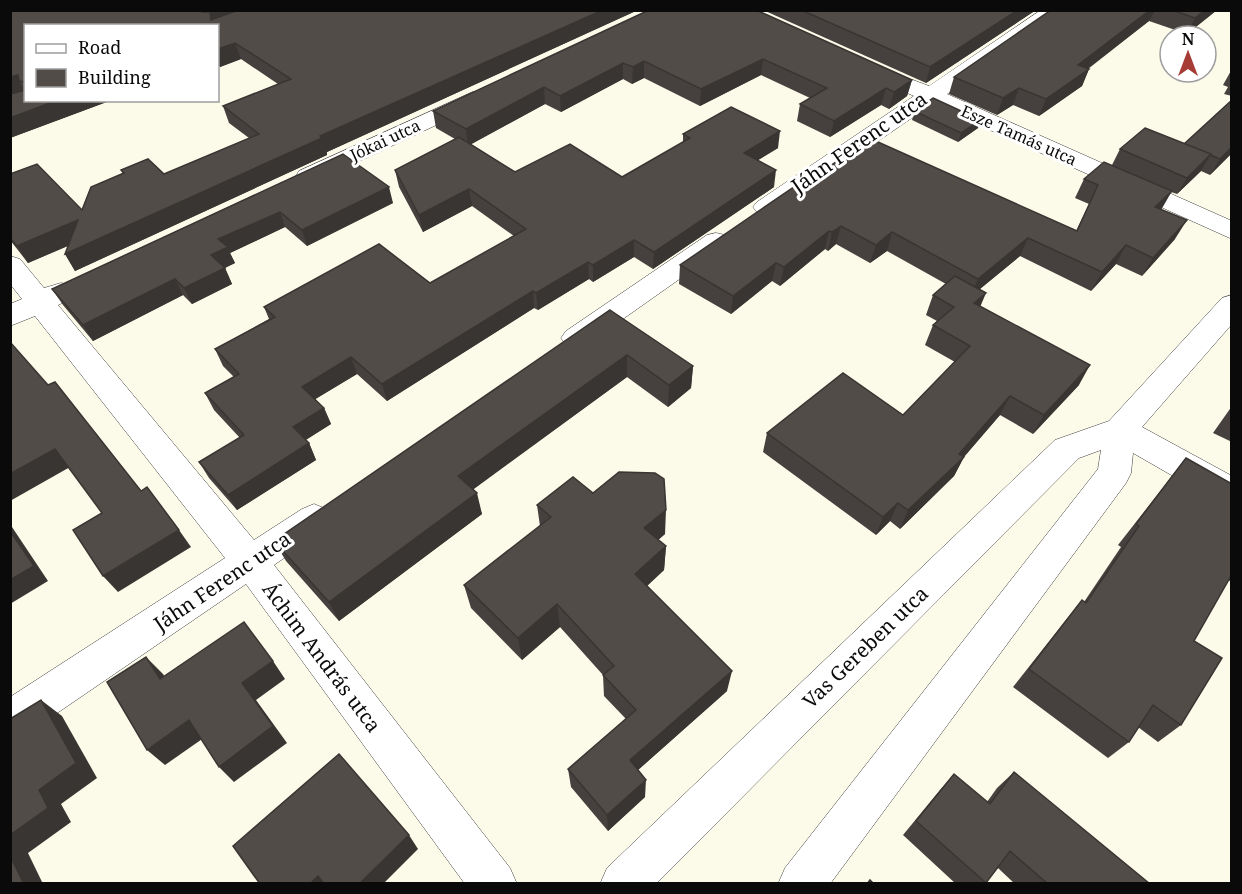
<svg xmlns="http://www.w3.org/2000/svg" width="1242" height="894" viewBox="0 0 1242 894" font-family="'Noto Serif',serif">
	<rect width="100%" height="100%" fill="#fcfae9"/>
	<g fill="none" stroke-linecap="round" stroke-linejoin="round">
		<defs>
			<g id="street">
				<path d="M1041,10H1064L947,94L1232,221V239L932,104L775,212L766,215L757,212L753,207L757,202L914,96L905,92L902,87L905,82L913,80L929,86Z"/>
				<path d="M473,92L481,94L484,99L481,104L317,181L308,183L299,181L296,176L299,171Z"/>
				<path d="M716,233L725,235L729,241L725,247L586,345L576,348L566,345L561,338L566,331L707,235Z"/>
				<path d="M10,256L20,259L44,288L61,283L71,285L75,292L71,299L58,305L254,540L302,509L314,504L326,509L332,519L326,529L274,565L510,868L517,884H465L246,584L25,735L10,741V697L225,558L35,316L10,326V304L22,299L10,284Z"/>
				<path d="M1232,295V324L1142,427L1232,476V507L1220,503L1133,453L1131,473L1126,483L830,884H778L785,868L1098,469L1101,450L1079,458L656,884H600L607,868L1055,440L1109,421L1222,298Z"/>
			</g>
		</defs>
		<use href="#street" stroke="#3d3d3d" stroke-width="1"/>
		<use href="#street" fill="#fff" fill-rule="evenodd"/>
	</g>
	<g fill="#46413e">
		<path d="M10,10H638L327,152V155L75,271L65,254L68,246L28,263L10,240V174L82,210L123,174L121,170L164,174L249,138L229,123L223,106L278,84L241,59L220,67L218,65V26H26V100H112L10,138Z"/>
		<path d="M649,10L912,80L907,96L889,109L881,105L830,137L797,121L800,104L810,98L761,75L700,106L644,78L632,84L623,79L561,112L545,104L471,144L515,172L622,177L683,142V134L778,148L758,160L774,187L653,269L634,257L593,282L589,279L538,310L534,308L387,401L357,374L315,399L324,408L331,424L306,440L309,443L316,460L237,510L209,478L199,462L240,438L214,410L205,393L234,377L223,366L215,349L269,319L264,307L430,283L514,236L472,206L423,232L399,187L395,170L455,139L436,128L433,111Z"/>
		<path d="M763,10H1036L926,83Z"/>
		<path d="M1051,10H1217L1187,34L1149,21L1088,69H1089L1082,86L1039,116L1013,105L997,115L949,94L954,77Z"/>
		<path d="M1232,69V96L1224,94L1228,87L1223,85Z"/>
		<path d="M1232,100V153L1210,175L1201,171L1177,194L1171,192L1161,209L1175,239L1142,276L1116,264L1091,291L1020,256L980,289V306L1079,385L1033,434L1000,415L964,457L954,476L900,529L890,521L876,535L763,452L767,433L903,415L955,362L925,345L933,325L937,321L926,315L933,295L946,284L887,251L870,263L836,244L828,251L825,249L780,286L772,281L731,314L679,284L680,265L805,184L1076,231L1089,204L1075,198L1084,179L1112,165L1120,149L1184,144Z"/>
		<path d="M914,111L978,128L958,142L912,120Z"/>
		<path d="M343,154L393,203L307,246L285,227L230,253L235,263L225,268L232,284L192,304L183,295L93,341L63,305L52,289Z"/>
		<path d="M610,310L693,366L691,388L668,407L627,377L473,489L482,514L339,621L286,561L274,541Z"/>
		<path d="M1232,406V442L1213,433Z"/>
		<path d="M1186,458L1232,484V582L1228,580L1194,641L1181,725L1158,742L1138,727L1129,742L1108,758L1013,687L1065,621L1082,600L1084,602L1121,547L1118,545Z"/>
		<path d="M593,493L665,534L658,540L666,546L664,570L647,586L727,691L638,770L645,797L608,831L571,787L568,769L626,719L604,696L603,675L560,627L522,660L471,608L464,585L540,526L537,505Z"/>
		<path d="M1014,772L1150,884H1015L998,868L986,883L956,884L903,835L940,790L954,774L987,802L997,788Z"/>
	</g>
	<g fill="#393532">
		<path d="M203,10H238L209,26Z"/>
		<path d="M603,10H638L327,152V155L75,271L65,254L320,136Z"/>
		<path d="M1018,10H1036L926,83L930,67Z"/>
		<path d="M1150,10H1155L1149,21L1071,81L1078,65Z"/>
		<path d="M1205,10H1217L1187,34L1195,18Z"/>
		<path d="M235,43L241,59L220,67L218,61V49Z"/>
		<path d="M763,59L761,75L700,106L701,89Z"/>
		<path d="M644,61V78L632,84L633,67Z"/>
		<path d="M623,63V79L561,112L560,96Z"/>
		<path d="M1089,69L1082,86L1039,116L1046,99Z"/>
		<path d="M18,75L19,81L25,92L10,96V77Z"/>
		<path d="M912,80L907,96L889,109L894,92Z"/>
		<path d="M544,87L545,104L468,146L466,129Z"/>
		<path d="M886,88L881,105L830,137L834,121Z"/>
		<path d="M1019,88L1013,105L997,115L1003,98Z"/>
		<path d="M58,100H112L10,138V118Z"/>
		<path d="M981,120L978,128L958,142L961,133Z"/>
		<path d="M780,131L778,148L742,170L744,153Z"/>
		<path d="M1232,147V153L1210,175L1220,159Z"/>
		<path d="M1211,154L1201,171L1177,194L1187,178Z"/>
		<path d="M776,170L774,187L653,269L654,252Z"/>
		<path d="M389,187L393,203L307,246L302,230Z"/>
		<path d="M469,189L472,206L423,232L419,215Z"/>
		<path d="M1172,191L1161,210L1155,207Z"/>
		<path d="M280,212L285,227L230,253L235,263L218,271L211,255L218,239Z"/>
		<path d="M78,220L88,237L28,263L17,246Z"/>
		<path d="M1187,220L1175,239L1142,276L1153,258Z"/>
		<path d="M841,226L836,244L828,251L832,232Z"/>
		<path d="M829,231L825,249L780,286L784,267Z"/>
		<path d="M892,232L887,251L870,263L876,245Z"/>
		<path d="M1028,238L1020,256L970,297L978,279Z"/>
		<path d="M634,240V257L593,282V265Z"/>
		<path d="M1126,245L1116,264L1091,291L1102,272Z"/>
		<path d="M588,262L589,279L538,310L536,293Z"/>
		<path d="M776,263L772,281L731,314L733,296Z"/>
		<path d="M225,268L232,284L192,304L184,288Z"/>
		<path d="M175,279L183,295L93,341L83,325Z"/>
		<path d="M533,291L534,308L387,401L382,384Z"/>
		<path d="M986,293L978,312L974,303Z"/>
		<path d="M627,355V377L463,497L458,476Z"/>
		<path d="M351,357L357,374L309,403L302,387Z"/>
		<path d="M1090,365L1079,385L1033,434L1044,415Z"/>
		<path d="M693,366L691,388L668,407L669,385Z"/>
		<path d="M1010,396L1000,415L962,459L964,457L954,476L900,529L908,510Z"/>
		<path d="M324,408L331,424L300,443L293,427Z"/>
		<path d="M309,443L316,460L237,510L228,495Z"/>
		<path d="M55,449L70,467L10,501V474Z"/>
		<path d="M477,493L482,514L339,621L329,602Z"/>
		<path d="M898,503L890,521L876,535L883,517Z"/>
		<path d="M666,510L665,534L643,553L644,528Z"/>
		<path d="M10,524L48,581L10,604Z"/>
		<path d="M179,530L191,547L118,592L103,576Z"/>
		<path d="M666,546L664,570L634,598L635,574Z"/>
		<path d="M557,604L560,627L522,660L518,638Z"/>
		<path d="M146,657L163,674L177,696L160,679Z"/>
		<path d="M273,661L285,679L256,700L287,743L234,782L219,767L242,683Z"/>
		<path d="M732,671L727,691L629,778L630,760Z"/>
		<path d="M41,700L62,716L97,778L61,804L71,822L28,853L43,884H24L10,856V835L39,790Z"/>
		<path d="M189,720L205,737L165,765L147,750Z"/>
		<path d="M646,780L645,797L608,831L607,815Z"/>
		<path d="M409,835L418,849L383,884H359Z"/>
		<path d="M318,876L326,884H310Z"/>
	</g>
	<g fill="#514c48" stroke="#393532" stroke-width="1.5">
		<path d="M10,10H203L202,12H210L211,20L238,10H603L320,136L322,138L65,254L78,220L17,246L10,238V174L37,164L82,210L91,187L124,173L121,170L148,159L164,174L259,134L223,106L291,79L235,43L218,49V26H26V82L19,81L18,75L10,77Z"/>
		<path d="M649,10H756L912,80L894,92L886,88L834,121L800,104L827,88L763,59L701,89L644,61L633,67L623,63L560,96L544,87L466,129L433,111Z"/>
		<path d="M801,10H1018L930,67Z"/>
		<path d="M1051,10H1150L1078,65L1089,69L1046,99L1019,88L1003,98L954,77Z"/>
		<path d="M1172,10H1205L1195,18Z"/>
		<path d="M26,90V100H58L10,118V94Z"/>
		<path d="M933,98L981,120L961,133L914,111Z"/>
		<path d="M1232,100V147L1220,159L1184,144Z"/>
		<path d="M731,107L780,131L744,153L776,170L654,252L634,240L593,265L588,262L536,293L533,291L382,384L351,357L302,387L324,408L293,427L309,443L228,495L199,462L244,435L205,393L239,374L215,349L275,317L264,307L379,244L430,283L526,229L469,189L419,215L395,170L459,137L515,172L570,144L622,177L690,138L683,134Z"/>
		<path d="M1145,128L1211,154L1187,178L1120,149Z"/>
		<path d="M869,138L1077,231L1098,185L1084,179L1104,162L1172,191L1155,207L1187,220L1153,258L1126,245L1102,272L1028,238L978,279L892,232L876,245L841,226L832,232L829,231L784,267L776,263L733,296L680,265L801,182L805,184Z"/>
		<path d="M343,154L389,187L302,230L280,212L218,239L228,247L211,255L225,268L184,288L175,279L83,325L52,289Z"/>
		<path d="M955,276L986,293L974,303L1090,365L1044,415L1010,396L959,454L964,457L908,510L898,503L883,517L767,433L843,373L903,415L970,346L933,325L954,307L933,295Z"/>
		<path d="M610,310L693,366L669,385L627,355L458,476L477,493L329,602L274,541Z"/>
		<path d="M10,342L48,385L55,382L141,491L147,487L179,530L103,576L73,530L102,513L55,449L10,474Z"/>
		<path d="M1186,458L1232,484V574L1194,641L1222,658L1181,725L1153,705L1129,742L1029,669L1082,600L1086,603L1139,526L1136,524Z"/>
		<path d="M619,472L655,473L664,479L666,510L644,528L666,546L635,574L732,671L630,760L646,780L607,815L568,769L636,710L603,675L614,666L557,604L518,638L464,585L551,517L537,505L573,477L593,493Z"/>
		<path d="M10,531L34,566L10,580Z"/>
		<path d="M244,622L273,661L242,683L273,726L219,767L189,720L147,750L107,682L146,657L160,679Z"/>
		<path d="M41,700L76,763L39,790L48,808L10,835V719Z"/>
		<path d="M339,754L409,835L359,884H324L318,876L310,884H260L233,846Z"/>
		<path d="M1014,772L1150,884H1048L1010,851L986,883L916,821L954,774L990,804Z"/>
		<path d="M10,856L24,884H10Z"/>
		<path d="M870,880L874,884H867Z"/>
	</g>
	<g text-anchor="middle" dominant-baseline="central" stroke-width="6" stroke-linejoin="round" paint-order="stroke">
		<g font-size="16" fill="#0a0a0a" stroke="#fff">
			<text transform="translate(1019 135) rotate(24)">Esze Tamás utca</text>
			<text transform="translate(385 140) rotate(-25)">Jókai utca</text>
		</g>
		<g font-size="20" fill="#0a0a0a" stroke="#fff">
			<text transform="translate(859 142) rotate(-35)">Jáhn Ferenc utca</text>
			<text transform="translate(222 581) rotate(-34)">Jáhn Ferenc utca</text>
			<text transform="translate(865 647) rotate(-44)">Vas Gereben utca</text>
			<text transform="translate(322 657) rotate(53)">Áchim András utca</text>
		</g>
	</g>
	<rect width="1242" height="894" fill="none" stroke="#0a0a0a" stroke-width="24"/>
	<rect x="24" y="24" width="195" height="78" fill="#ffffff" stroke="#9d9d9d" stroke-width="1.5"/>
	<rect x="36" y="44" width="30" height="9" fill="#ffffff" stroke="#9d9d9d" stroke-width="1.5"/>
	<text x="78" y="54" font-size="18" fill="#0a0a0a">Road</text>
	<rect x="36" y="69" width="30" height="18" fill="#514c48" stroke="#9d9d9d" stroke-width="1.5"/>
	<text x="78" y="84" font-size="18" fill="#0a0a0a">Building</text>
	<g transform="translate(1188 54)"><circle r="28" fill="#ffffff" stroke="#9d9d9d" stroke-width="1.5"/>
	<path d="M0-4.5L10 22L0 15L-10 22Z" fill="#a63c36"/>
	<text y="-9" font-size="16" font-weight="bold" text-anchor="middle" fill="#0a0a0a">N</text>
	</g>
</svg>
